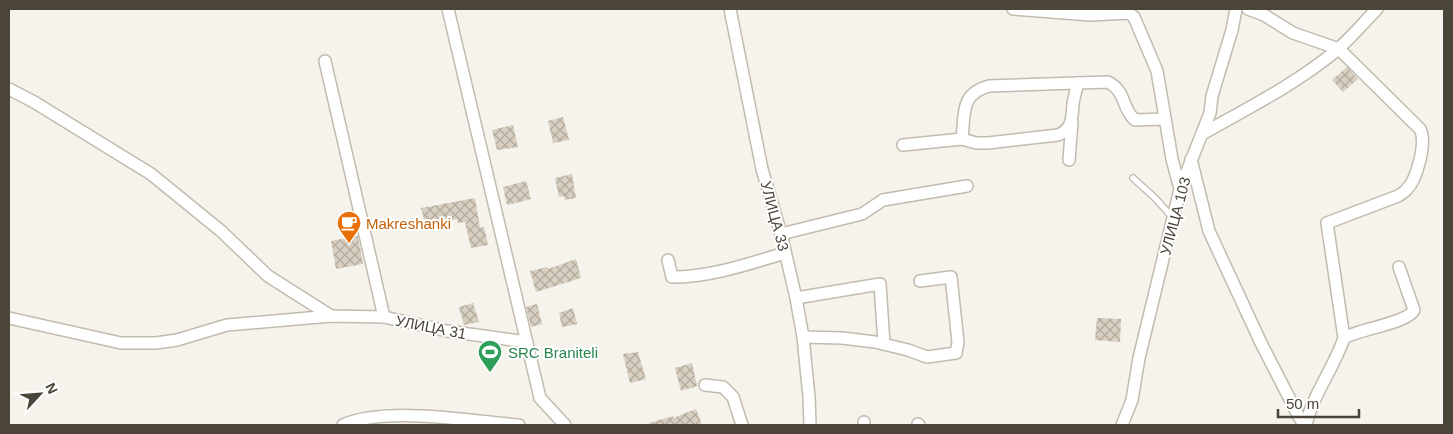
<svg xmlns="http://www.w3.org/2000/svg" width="1453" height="434" viewBox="0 0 1453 434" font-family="Helvetica,sans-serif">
	<defs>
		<pattern id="building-cross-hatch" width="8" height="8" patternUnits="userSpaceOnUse" patternTransform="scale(1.25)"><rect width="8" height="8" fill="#d8cfc1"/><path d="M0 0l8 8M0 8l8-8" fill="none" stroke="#b1aa9e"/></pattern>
	</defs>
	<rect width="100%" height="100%" fill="#f6f3ec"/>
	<g fill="url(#building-cross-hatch)">
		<path d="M1347,67L1358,79L1343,92L1332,80Z"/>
		<path d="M563,117L569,140L553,143L548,121Z"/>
		<path d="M513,125L518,147L497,150L492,130Z"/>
		<path d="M572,174L576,198L565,200L564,196L559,197L555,178Z"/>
		<path d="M526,181L531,199L507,205L503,187Z"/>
		<path d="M475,198L480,228L484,227L488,245L471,248L465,222L458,223L457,219L426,226L421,208Z"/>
		<path d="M358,236L363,264L336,269L331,241Z"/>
		<path d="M576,259L581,278L536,292L530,271L547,267L548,269Z"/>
		<path d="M473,303L479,322L464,325L459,307Z"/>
		<path d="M537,304L542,324L531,327L526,307Z"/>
		<path d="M573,308L577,324L562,327L559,313Z"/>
		<path d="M1097,318L1121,319L1120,342L1095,340Z"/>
		<path d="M638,352L646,379L630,383L623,354Z"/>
		<path d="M692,363L697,386L681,391L675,368Z"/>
		<path d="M696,409L702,425H649V423L673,416V418Z"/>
	</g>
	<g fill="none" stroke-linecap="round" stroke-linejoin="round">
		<defs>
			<path id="lane" d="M1133,178L1155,198L1173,218"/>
			<g id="street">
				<path d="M448,9L540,398L565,425"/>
				<path d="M730,9L762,169L781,234L796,298L803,337L809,397L810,425"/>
				<path d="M1013,9L1090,15L1129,13L1134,17L1157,71L1172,159L1180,189"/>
				<path d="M1248,9L1264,15L1293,33L1339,49L1420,129C1427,142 1417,179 1407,189C1405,192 1401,194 1398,196L1327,223L1344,338"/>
				<path d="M325,61L384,317"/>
				<path d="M9,89L34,102L151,174L221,231L268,276L331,316"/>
				<path d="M1202,134C1248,108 1296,84 1337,50C1351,38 1364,22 1377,9"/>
				<path d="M962,139C965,113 960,94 989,86L1108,82C1127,92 1121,108 1135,120L1165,119"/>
				<path d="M903,145L962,139L976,143H988L1058,135C1073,129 1072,117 1073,104C1074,97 1076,90 1078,83"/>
				<path d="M1191,159L1209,231L1261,343L1299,417L1305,425"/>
				<path d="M1069,160L1072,122"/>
				<path d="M781,234L862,214L883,200L967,186"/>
				<path d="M668,260L672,277C711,277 748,264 785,253"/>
				<path d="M796,298L880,284L884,344"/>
				<path d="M9,318L121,343H156L177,340L227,325L331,316L384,317L447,331L527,342"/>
				<path d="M803,337L842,338L875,342L908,350L927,357L956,353L958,342L951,277L920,281"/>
				<path d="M705,385L723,387L733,397L742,425"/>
				<path d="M918,424L919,425"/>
				<path d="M343,425C386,406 472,421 519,425"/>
				<path d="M864,425V422"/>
				<path d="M1122,425L1132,400L1139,358L1180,189L1210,113L1212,96L1232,30L1236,9"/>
				<path d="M1306,425C1313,394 1334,368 1344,338C1359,329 1408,323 1414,310L1399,267"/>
			</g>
		</defs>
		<use href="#lane" stroke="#c2bbae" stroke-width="8"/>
		<use href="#street" stroke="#c2bbae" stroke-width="14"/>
		<use href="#lane" stroke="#fff" stroke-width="5.5"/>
		<use href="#street" stroke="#fff" stroke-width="11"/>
	</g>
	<defs>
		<symbol id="cafe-pin" viewBox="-11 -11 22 30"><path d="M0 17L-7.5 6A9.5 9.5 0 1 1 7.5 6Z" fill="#e8710a" stroke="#fff"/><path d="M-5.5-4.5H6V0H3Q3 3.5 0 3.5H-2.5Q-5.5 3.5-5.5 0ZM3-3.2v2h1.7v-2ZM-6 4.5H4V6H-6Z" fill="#fff"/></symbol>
		<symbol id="stadium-pin" viewBox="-11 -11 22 30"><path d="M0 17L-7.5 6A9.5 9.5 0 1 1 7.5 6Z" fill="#2e9e5b" stroke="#fff"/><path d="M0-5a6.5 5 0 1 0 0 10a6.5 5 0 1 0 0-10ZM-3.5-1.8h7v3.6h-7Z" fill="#fff"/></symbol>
	</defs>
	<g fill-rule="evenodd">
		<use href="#cafe-pin" x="335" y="209" width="28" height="38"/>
		<use href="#stadium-pin" x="476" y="338" width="28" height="38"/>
	</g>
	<g text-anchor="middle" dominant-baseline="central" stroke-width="4" stroke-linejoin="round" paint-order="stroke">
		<g font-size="15" fill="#4b4439" stroke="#fff">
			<text transform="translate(775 216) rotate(75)">УЛИЦА 33</text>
			<text transform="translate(1175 216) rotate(-75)">УЛИЦА 103</text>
			<text transform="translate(431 327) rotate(11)">УЛИЦА 31</text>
		</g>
		<g font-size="15" fill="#c56008" stroke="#fff" text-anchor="start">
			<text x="366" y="223">Makreshanki</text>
		</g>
		<g font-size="15" fill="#27864d" stroke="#fff" text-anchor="start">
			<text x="508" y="352">SRC Braniteli</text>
		</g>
	</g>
	<rect width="1453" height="434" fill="none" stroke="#4b4439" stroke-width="20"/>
	<g transform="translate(40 394) rotate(64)" stroke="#ffffff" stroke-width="4" paint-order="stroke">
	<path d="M0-4L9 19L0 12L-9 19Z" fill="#4b4439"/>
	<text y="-8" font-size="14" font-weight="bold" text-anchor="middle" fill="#4b4439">N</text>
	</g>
	<path d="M1278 409v8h81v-8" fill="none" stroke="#4b4439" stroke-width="2.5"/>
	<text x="1286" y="409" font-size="15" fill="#4b4439" stroke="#ffffff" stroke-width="4" paint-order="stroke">50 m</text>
</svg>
